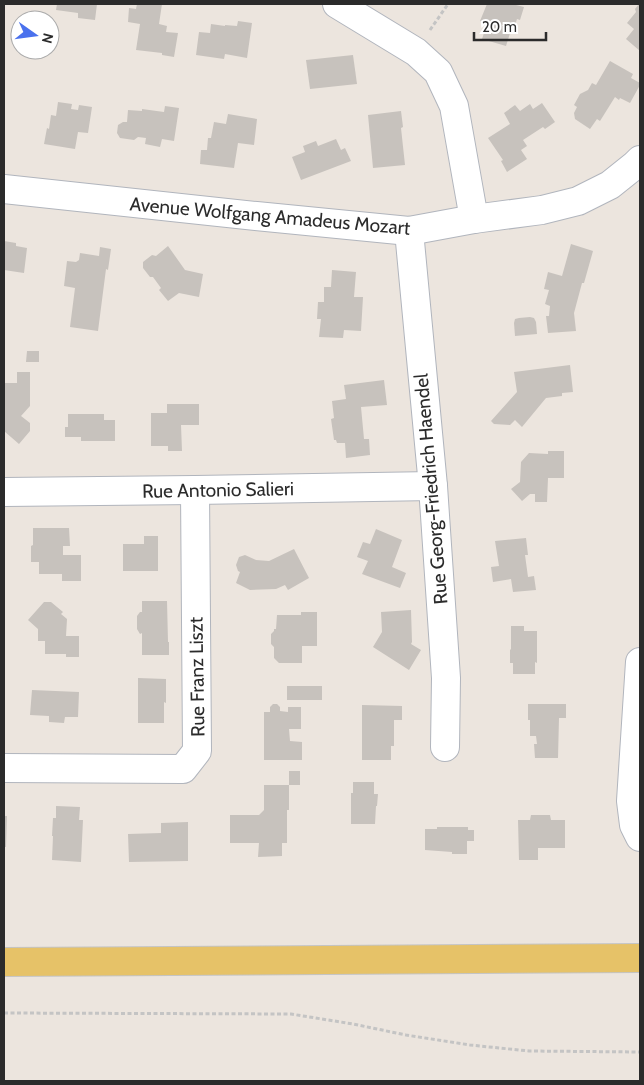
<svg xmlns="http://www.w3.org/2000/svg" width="644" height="1085" viewBox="0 0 644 1085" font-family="Cabin,sans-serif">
	<rect width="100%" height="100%" fill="#ece5de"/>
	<g fill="#c7c2bd">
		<path d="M57,4H97L95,20L78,18V13L56,10Z"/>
		<path d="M137,4H162L159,24L167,26L166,32L178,33L174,57L162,55V53L136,50L140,24L128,22L129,8L136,9Z"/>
		<path d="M487,4H512L524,7L520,20L517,19L513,31L511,30L506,46L482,39L486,27L483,23L480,21Z"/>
		<path d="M639,4H640V51L626,39L634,29L627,23L636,12L635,9Z"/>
		<path d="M238,21L252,23L247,58L225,54L224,59L196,55L199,32L210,33L211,24L225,26V25L237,26Z"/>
		<path d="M353,55L357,84L310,89L306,60Z"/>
		<path d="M610,61L633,74L631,78L640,83V85L630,103L620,98L619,100L615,97L600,121L597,119L590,129L575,119L574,113L577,107L574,105L580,94L588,90L592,83L596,85Z"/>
		<path d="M58,102L72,104L71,109L78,110L79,105L92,107L88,133L78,132L75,149L44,144L47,128L49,129L51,115L56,116Z"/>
		<path d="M542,103L555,122L545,129L543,127L523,140L527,146L521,150L527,159L507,172L501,161L503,160L488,138L510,124L504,113L515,105L520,111L530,104L533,109Z"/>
		<path d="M165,106L179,108L174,141L162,139L160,147L145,144L146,138L138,137L134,140L120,138L117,133L118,125L123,122H127L128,110L142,111V109L164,112Z"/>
		<path d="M401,111L403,127L401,128L405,165L373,168L368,115Z"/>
		<path d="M228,114L257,119L254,145L238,143L234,168L200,164L201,150H207L208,138H211L214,122L226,124Z"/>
		<path d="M336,139L341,150L345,148L351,161L301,180L292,157L305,152L303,146L316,141L318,146Z"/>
		<path d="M4,241L16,243V246L27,248L24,273L4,270Z"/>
		<path d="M571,244L593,251L584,283H582L574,313L576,331L548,333L546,316H549L550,306L545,304L549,290L544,289L548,272L562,276Z"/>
		<path d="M168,246L185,270L203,274L199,297L179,293L168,301L159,290L161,288L153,277H150L143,268V262L152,255L156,256Z"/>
		<path d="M100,247L111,249L108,270L106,269L98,331L70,327L75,288L64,286L67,261L76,262L79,260L80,253L99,256Z"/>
		<path d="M332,270L356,272L354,297H363L361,331L344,330L343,338L319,337L321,319H317L318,302H324V287H331Z"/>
		<path d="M530,317L534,318L536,322L537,334L515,336L514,323L515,319L519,318Z"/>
		<path d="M27,351H39V362H26Z"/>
		<path d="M570,365L573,392L562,393V396L546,398L522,427L515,420L510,425L494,424L491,421L517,392L514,372Z"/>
		<path d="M17,372H30V406L21,416L30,423V431L19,444L4,431V383H17Z"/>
		<path d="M384,380L387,405L361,407L364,439H369L370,455L346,458L345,443H337L336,440H334L331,419L334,418L332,401L346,399L344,385Z"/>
		<path d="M167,404H199V425H181L182,451H168V446H151V413H167Z"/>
		<path d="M68,414H104V420H115V441H81V437H65V427H68Z"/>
		<path d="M548,451H564V478H548L547,502H535V494H530L522,501L511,489L520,482L521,462L529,453L548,454Z"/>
		<path d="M33,528H69L70,546H63V555H81V581H62V574H39V562H31V546L33,545Z"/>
		<path d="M376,529L402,540L392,567L406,573L400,588L362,574L368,561L357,557L363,542L370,544Z"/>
		<path d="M144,536H158V571H123V544H144Z"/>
		<path d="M526,538L528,555H525L528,577L534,576L536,590L513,592L511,579L493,582L491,567L499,566L495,541Z"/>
		<path d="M294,549L309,578L288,590L285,585L276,589L250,590L236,583L240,572L238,571L236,565L239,557L245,555L256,560L269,561Z"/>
		<path d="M142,601H167L168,642H169V655H142V633L140,634L137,629V616L140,612H142Z"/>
		<path d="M44,602H51L63,612L61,614L67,619L66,636H79V657H66V654H45V641H38V629L28,620Z"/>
		<path d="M411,610L412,642L411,644L421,650L409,670L373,647L382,632L381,612Z"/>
		<path d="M301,612H317V646H302V663H279L274,658V647L271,644V634L274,631V629H276L277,615H301Z"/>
		<path d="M511,626H524V631H537V663L535,662V674H513V663H510V649L511,650Z"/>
		<path d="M138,678L166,679V703L164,702V723H138Z"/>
		<rect x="287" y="686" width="35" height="14"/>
		<path d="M32,690L79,692L78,717H65L64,723L49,722V716L30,715Z"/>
		<path d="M273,704H277L280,707V711L288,712V707H301V729H289L290,741L302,742V760H264V712H270V707Z"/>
		<path d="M528,704H566V718H559L558,758H535L534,744H537L536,736H530V720H528Z"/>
		<path d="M362,705L402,706V720H394V746H391V760H362Z"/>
		<rect x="289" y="771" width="11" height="14"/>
		<path d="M353,782H374V794H378L377,806H376L375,824H351V793H353Z"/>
		<path d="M264,785H289V810H287V843H282V856L258,857L259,843H230V815H259L264,810Z"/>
		<path d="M56,806L80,807L79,820H83L81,862L52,860L53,836H52L53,818H56Z"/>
		<path d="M531,815H550L551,820H565V848H538V860H519L518,820H530Z"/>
		<path d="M4,816H7L6,847H4Z"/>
		<path d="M188,822V861L129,862L128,834L161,833V823Z"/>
		<path d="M437,827H468V830H474V841H467V854H452V852L425,850V829H437Z"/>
	</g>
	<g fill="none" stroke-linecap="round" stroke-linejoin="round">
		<defs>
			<g id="minor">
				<path d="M337,4L416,52L438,72L454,106L474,219"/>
				<path d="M4,189L256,216L409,231L474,219L542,210L578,201L610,185L635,165L640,160"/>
				<path d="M409,231L433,486L446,678L445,747"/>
				<path d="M4,492L195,490L433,486"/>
				<path d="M640,662L631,801L634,825L640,837"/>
				<path d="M4,768L183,769L197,751L195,490"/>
			</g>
			<path id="major" d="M4,962L640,958"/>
		</defs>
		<use href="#minor" stroke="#b1b5bd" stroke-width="30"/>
		<use href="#major" stroke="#c4c4c4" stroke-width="30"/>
		<g stroke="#c4c4c4" stroke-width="3" stroke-dasharray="4 2.5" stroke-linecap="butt">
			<path d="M430,30L448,4"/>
			<path d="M4,1013L291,1014L353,1024L406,1035L470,1045L529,1051L640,1052"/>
		</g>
		<use href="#minor" stroke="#fff" stroke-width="28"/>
		<use href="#major" stroke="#e6c268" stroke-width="28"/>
	</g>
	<g text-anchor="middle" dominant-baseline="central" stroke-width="4" stroke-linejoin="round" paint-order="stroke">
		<g font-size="19" fill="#2b2b2b" stroke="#fff">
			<text transform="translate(270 216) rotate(5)">Avenue Wolfgang Amadeus Mozart</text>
			<text transform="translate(431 489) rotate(-95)">Rue Georg-Friedrich Haendel</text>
			<text transform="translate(218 490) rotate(-1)">Rue Antonio Salieri</text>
			<text transform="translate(197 677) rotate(-91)">Rue Franz Liszt</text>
		</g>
	</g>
	<rect width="644" height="1085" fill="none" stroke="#2b2b2b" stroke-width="10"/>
	<g transform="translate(35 35) rotate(104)"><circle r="24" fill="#ffffff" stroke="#aaaaaa"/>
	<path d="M0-4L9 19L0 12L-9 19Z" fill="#4a71ed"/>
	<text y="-8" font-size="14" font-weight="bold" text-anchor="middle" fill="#2b2b2b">N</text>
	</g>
	<path d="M474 32v8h72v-8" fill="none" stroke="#2b2b2b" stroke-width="2.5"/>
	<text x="482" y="32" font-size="15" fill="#2b2b2b" stroke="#ffffff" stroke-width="4" paint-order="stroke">20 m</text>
</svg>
